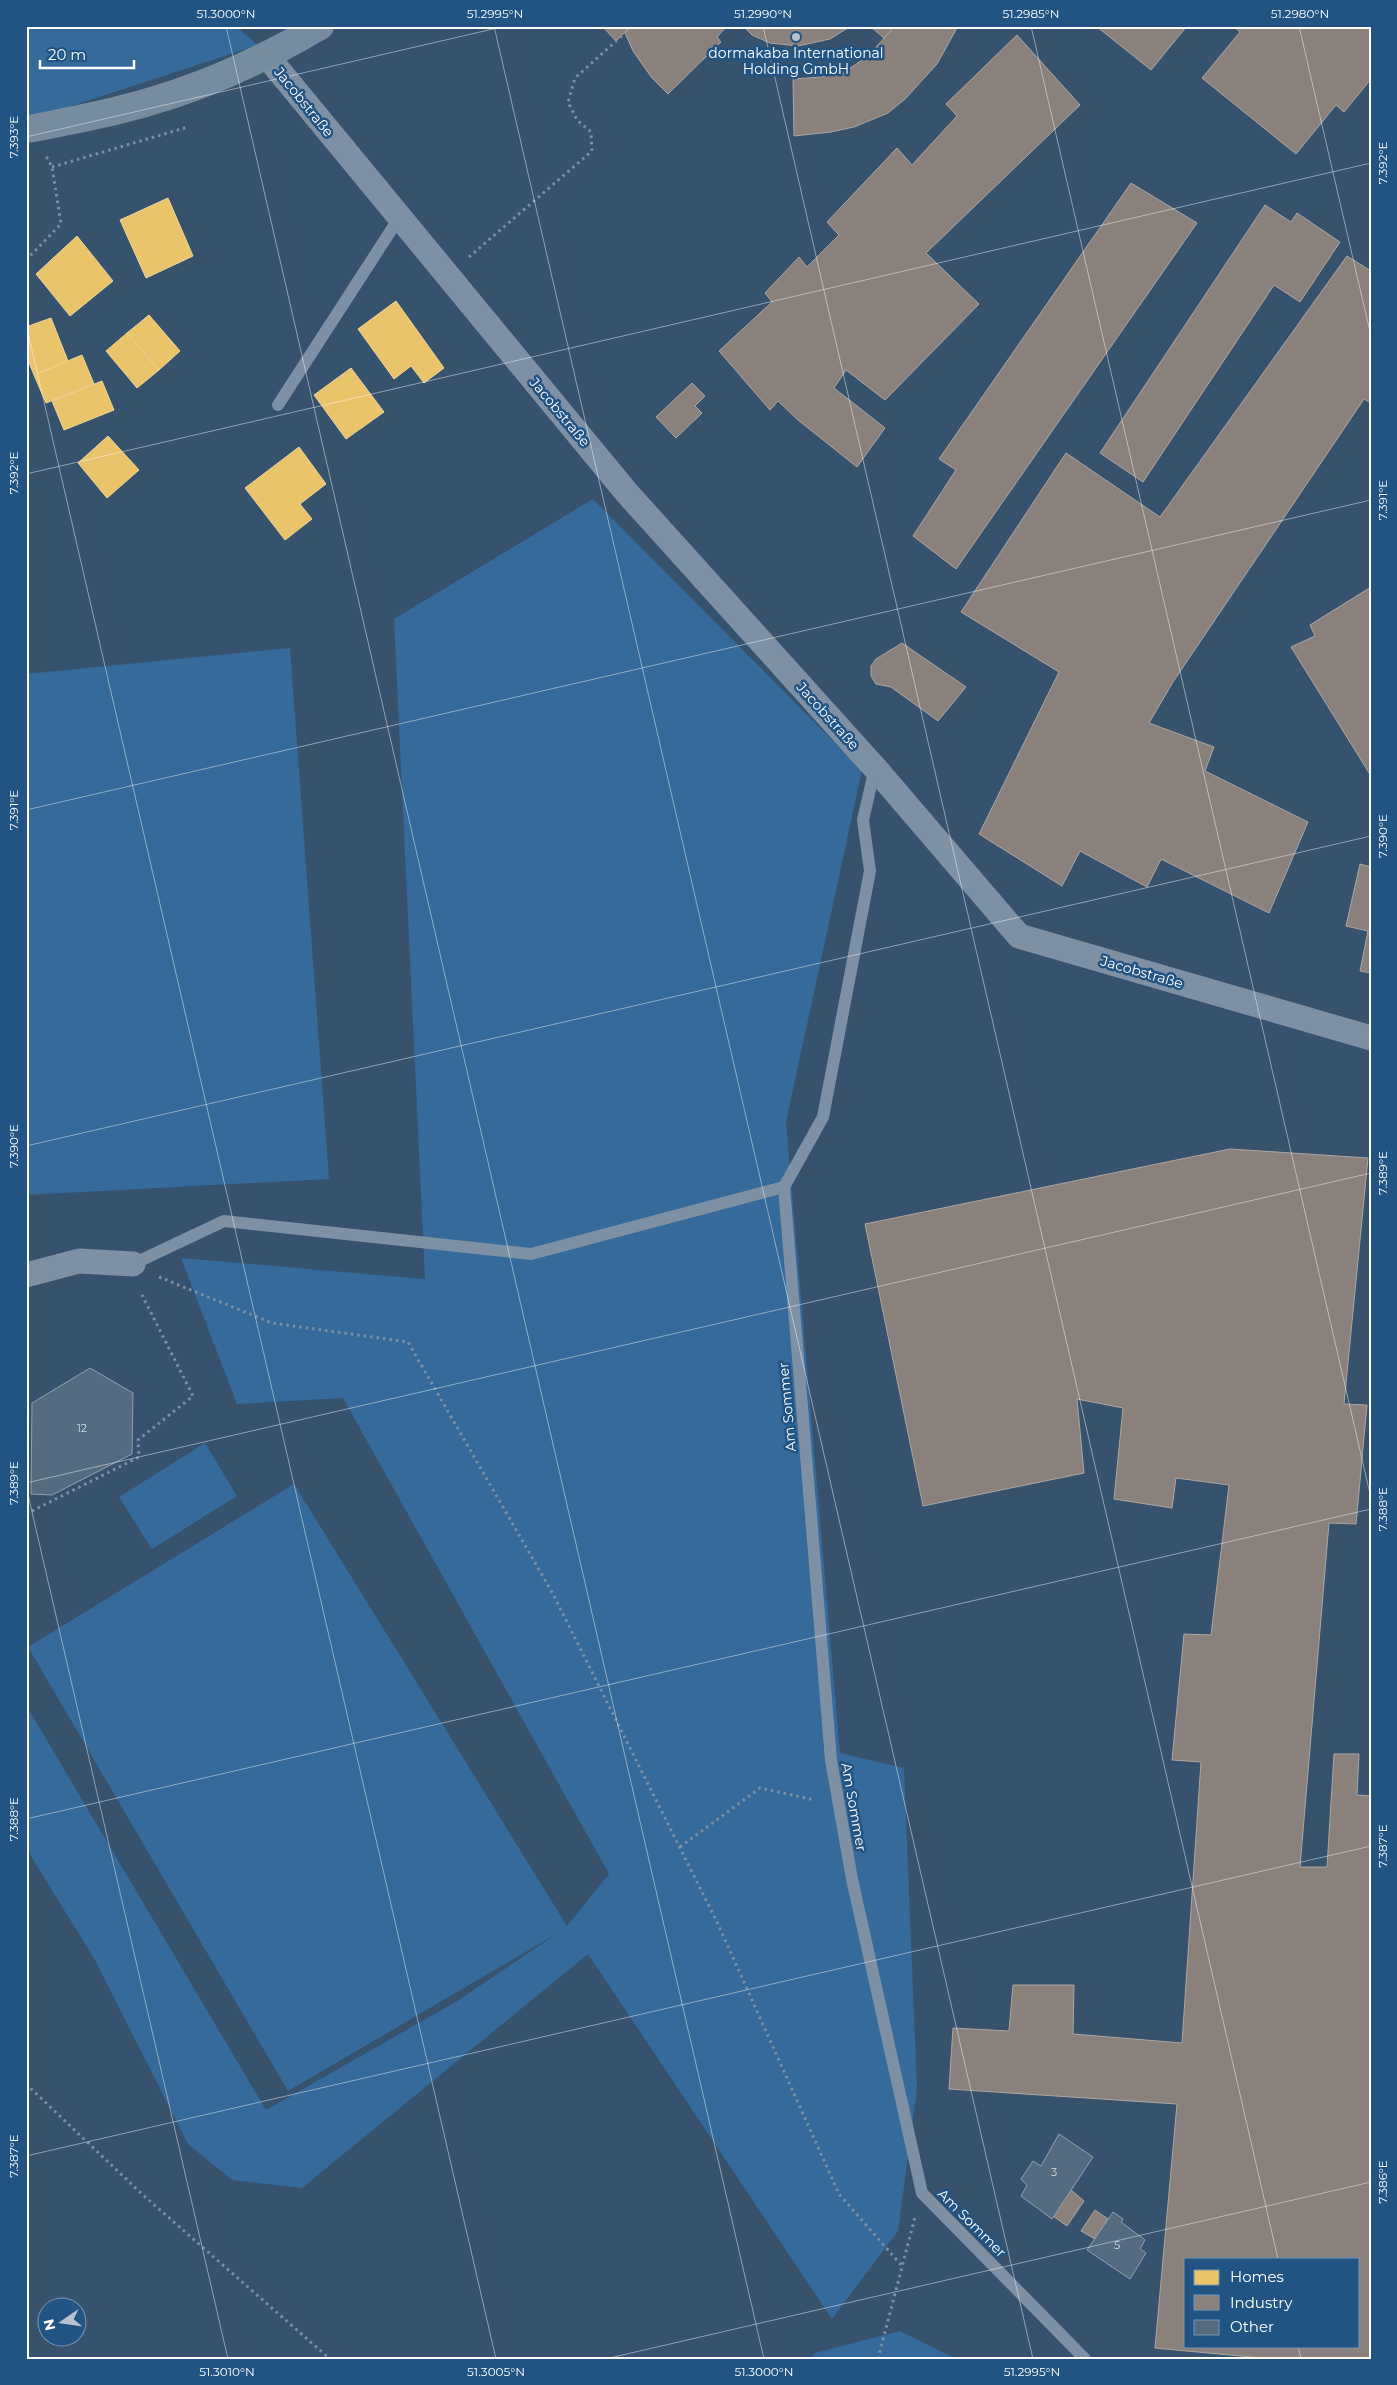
<svg xmlns="http://www.w3.org/2000/svg" width="1397" height="2385" viewBox="0 0 1397 2385" font-family="Montserrat,sans-serif">
	<rect width="100%" height="100%" fill="#37526d"/>
	<g fill="#356a9a">
		<path d="M26,26H235L258,45L44,115L26,118Z"/>
		<path d="M593,499L862,770L786,1122L840,1753L904,1768L917,2089L898,2231L832,2319L588,1954L302,2188L232,2180L188,2144L95,1960L26,1848V1705L266,2110L459,2000L558,1933L288,2091L28,1647L294,1484L567,1926L609,1874L343,1398L237,1404L181,1258L425,1279L394,619Z"/>
		<path d="M290,648L329,1179L26,1195V674Z"/>
		<path d="M205,1443L237,1496L152,1549L119,1497Z"/>
		<path d="M900,2331L956,2359H811L815,2353Z"/>
	</g>
	<g fill="#e9c46a" stroke="#f0d697">
		<path d="M168,198L193,256L146,278L120,220Z"/>
		<path d="M77,236L113,281L70,316L36,274Z"/>
		<path d="M396,301L444,368L424,383L411,366L394,379L358,329Z"/>
		<path d="M149,315L180,351L159,370L127,333Z"/>
		<path d="M51,318L68,361L34,375L26,355V327Z"/>
		<path d="M127,333L159,370L137,388L106,351Z"/>
		<path d="M82,355L94,384L46,403L34,375Z"/>
		<path d="M351,368L384,412L346,439L314,395Z"/>
		<path d="M102,381L114,410L64,430L52,401Z"/>
		<path d="M108,436L139,470L107,498L78,463Z"/>
		<path d="M299,447L326,484L300,504L312,519L285,540L245,488Z"/>
	</g>
	<g fill="#8a817c" stroke="#ada7a3" fill-rule="evenodd">
		<path d="M602,26H631L616,41Z"/>
		<path d="M631,26H727L717,37L721,42L668,94L652,78L633,51L625,33Z"/>
		<path d="M743,26H851L830,39L798,46L770,43L752,35Z"/>
		<path d="M870,26H887L892,31L884,38Z"/>
		<path d="M895,26H958L937,64L905,99L888,113L854,127L831,132L794,136L793,79L822,77L852,67L868,56Z"/>
		<path d="M1096,26H1187L1151,70Z"/>
		<path d="M1233,26H1371V79L1344,112L1336,105L1296,154L1202,78L1240,32Z"/>
		<path d="M1017,35L1080,105L926,253L979,304L885,400L846,370L834,388L885,428L857,467L798,420L778,401L770,410L719,351L772,302L765,293L799,257L807,267L839,235L827,222L897,148L912,165L957,116L946,104Z"/>
		<path d="M1131,183L1197,223L956,569L913,536L956,470L939,459Z"/>
		<path d="M1265,205L1291,222L1297,213L1340,242L1300,302L1274,285L1143,482L1100,453Z"/>
		<path d="M1347,256L1371,271V403L1364,399L1173,682L1149,723L1214,747L1205,771L1308,822L1269,913L1161,859L1147,887L1080,851L1062,886L979,834L1059,672L961,612L1066,453L1160,517Z"/>
		<path d="M692,383L705,396L695,406L702,413L676,438L656,417Z"/>
		<path d="M1371,587V776L1291,647L1315,636L1310,625Z"/>
		<path d="M902,643L966,687L938,721L891,687L876,684L871,676V666L876,659Z"/>
		<path d="M1360,864L1371,867V973L1360,971L1368,931L1346,926Z"/>
		<path d="M1230,1149L1368,1158L1344,1404L1367,1405L1356,1524L1329,1523L1300,1867H1327L1334,1754H1359L1357,1795L1371,1796V2359H1272L1155,2348L1177,2104L949,2089L953,2028L1009,2031L1013,1985H1074L1073,2034L1182,2043L1201,1762L1172,1760L1184,1634L1211,1635L1229,1485L1176,1478L1172,1508L1114,1499L1123,1408L1077,1399L1084,1473L923,1506L865,1224ZM1186,2259H1358V2346H1186Z"/>
		<path d="M1071,2190L1084,2201L1067,2226L1053,2216Z"/>
		<path d="M1095,2210L1108,2219L1095,2239L1081,2231Z"/>
	</g>
	<g fill="#556b80" stroke="#91a1b1">
		<path d="M90,1368L133,1393L132,1454L52,1495L31,1494L32,1403Z"/>
		<path d="M1059,2134L1093,2157L1052,2219L1021,2196L1027,2185L1021,2179L1033,2161L1041,2166Z"/>
		<path d="M1113,2212L1123,2219L1121,2222L1145,2240L1140,2249L1146,2253L1130,2279L1087,2250Z"/>
	</g>
	<g fill="none" stroke-linecap="round" stroke-linejoin="round">
		<g stroke="#7e90a3" stroke-width="3" stroke-dasharray="2.5 4" stroke-linecap="butt">
			<path d="M52,167L188,127"/>
			<path d="M469,257L592,151L591,132L577,120L568,102L575,78L625,33"/>
			<path d="M26,260L61,224L52,167L46,156"/>
			<path d="M159,1277L272,1323L408,1342L553,1594L717,1922L839,2194L902,2266"/>
			<path d="M26,1514L139,1457L138,1440L193,1396L140,1291"/>
			<path d="M680,1847L760,1788L815,1800"/>
			<path d="M26,2084L143,2195L330,2359"/>
			<path d="M878,2359L915,2217"/>
		</g>
		<g stroke="#7e90a3" stroke-width="12">
			<path d="M278,405L399,218"/>
			<path d="M784,1187L831,1760L852,1879L922,2193L1085,2359"/>
			<path d="M133,1264L224,1221L531,1254L784,1187L823,1117L870,871L863,820L875,768"/>
		</g>
		<g stroke="#7e90a3" stroke-width="25">
			<path d="M266,55L627,493L875,768L1019,936L1371,1038"/>
			<path d="M26,1275L79,1261L133,1264"/>
		</g>
		<path stroke="#788c9f" stroke-width="28" d="M26,129C44,127 61,122 79,119C170,101 240,73 320,26"/>
	</g>
	<path fill="none" stroke="#fff" stroke-width="1" stroke-opacity="0.45" d="M226,26L764,2359M494,26L1033,2359M763,26L1278,2259M1031,26L1371,1498M1299,26L1371,336M26,137L506,26M26,324L496,2359M26,474L1371,163M26,810L1371,500M26,1146L1371,836M26,1483L1371,1173M26,1486L228,2359M26,1819L1371,1509M26,2156L1371,1846M1298,2346L1301,2359M605,2359L1371,2182"/>
	<circle fill="#b9c2cc" stroke="#215383" stroke-width="2" cx="796" cy="37" r="5"/>
	<g text-anchor="middle" dominant-baseline="central" stroke-width="5" stroke-linejoin="round" paint-order="stroke">
		<g font-size="11" fill="#d4dadf">
			<text x="82" y="1428">12</text>
			<text x="1054" y="2172">3</text>
			<text x="1117" y="2245">5</text>
		</g>
		<g font-size="14" fill="#fff" stroke="#215383">
			<text x="796" y="53">dormakaba International<tspan x="796" dy="16">Holding GmbH</tspan></text>
		</g>
		<g font-size="14" fill="#fff" stroke="#215383">
			<text transform="translate(304 102) rotate(51)">Jacobstraße</text>
			<text transform="translate(560 412) rotate(50)">Jacobstraße</text>
			<text transform="translate(828 716) rotate(48)">Jacobstraße</text>
			<text transform="translate(1142 972) rotate(16)">Jacobstraße</text>
			<text transform="translate(787 1407) rotate(-95)">Am Sommer</text>
			<text transform="translate(854 1807) rotate(80)">Am Sommer</text>
			<text transform="translate(972 2223) rotate(45)">Am Sommer</text>
		</g>
	</g>
	<rect width="1397" height="2385" fill="none" stroke="#215383" stroke-width="55"/>
	<rect x="1184" y="2258" width="175" height="90" fill="#215383" stroke="#7a98b5"/>
	<rect x="1194" y="2270" width="25" height="15" fill="#e9c46a" stroke="#7a98b5"/>
	<text x="1230" y="2282" font-size="15" fill="#ffffff">Homes</text>
	<rect x="1194" y="2295" width="25" height="15" fill="#8a817c" stroke="#7a98b5"/>
	<text x="1230" y="2308" font-size="15" fill="#ffffff">Industry</text>
	<rect x="1194" y="2320" width="25" height="15" fill="#556b80" stroke="#7a98b5"/>
	<text x="1230" y="2332" font-size="15" fill="#ffffff">Other</text>
	<g transform="translate(62 2322) rotate(257)"><circle r="24" fill="#215383" stroke="#7a98b5"/>
	<path d="M0-4L9 19L0 12L-9 19Z" fill="#b9c2cc"/>
	<text y="-8" font-size="14" font-weight="bold" text-anchor="middle" fill="#ffffff">N</text>
	</g>
	<path d="M40 60v8h94v-8" fill="none" stroke="#ffffff" stroke-width="2.5"/>
	<text x="48" y="60" font-size="15" fill="#ffffff" stroke="#215383" stroke-width="4" paint-order="stroke">20 m</text>
	<rect x="28" y="28" width="1342" height="2330" fill="none" stroke="#fff" stroke-width="2"/>
	<g font-size="12" text-anchor="middle" fill="#fff">
		<text x="226" y="18">51.3000°N</text>
		<text x="495" y="18">51.2995°N</text>
		<text x="763" y="18">51.2990°N</text>
		<text x="1031" y="18">51.2985°N</text>
		<text x="1300" y="18">51.2980°N</text>
		<text transform="translate(14 137) rotate(-90)" y="4">7.393°E</text>
		<text transform="translate(1383 163) rotate(-90)" y="4">7.392°E</text>
		<text transform="translate(14 473) rotate(-90)" y="4">7.392°E</text>
		<text transform="translate(1383 500) rotate(-90)" y="4">7.391°E</text>
		<text transform="translate(14 810) rotate(-90)" y="4">7.391°E</text>
		<text transform="translate(1383 836) rotate(-90)" y="4">7.390°E</text>
		<text transform="translate(14 1146) rotate(-90)" y="4">7.390°E</text>
		<text transform="translate(1383 1173) rotate(-90)" y="4">7.389°E</text>
		<text transform="translate(14 1483) rotate(-90)" y="4">7.389°E</text>
		<text transform="translate(1383 1509) rotate(-90)" y="4">7.388°E</text>
		<text transform="translate(14 1819) rotate(-90)" y="4">7.388°E</text>
		<text transform="translate(1383 1846) rotate(-90)" y="4">7.387°E</text>
		<text transform="translate(14 2156) rotate(-90)" y="4">7.387°E</text>
		<text transform="translate(1383 2182) rotate(-90)" y="4">7.386°E</text>
		<text x="227" y="2376">51.3010°N</text>
		<text x="496" y="2376">51.3005°N</text>
		<text x="764" y="2376">51.3000°N</text>
		<text x="1032" y="2376">51.2995°N</text>
	</g>
</svg>
